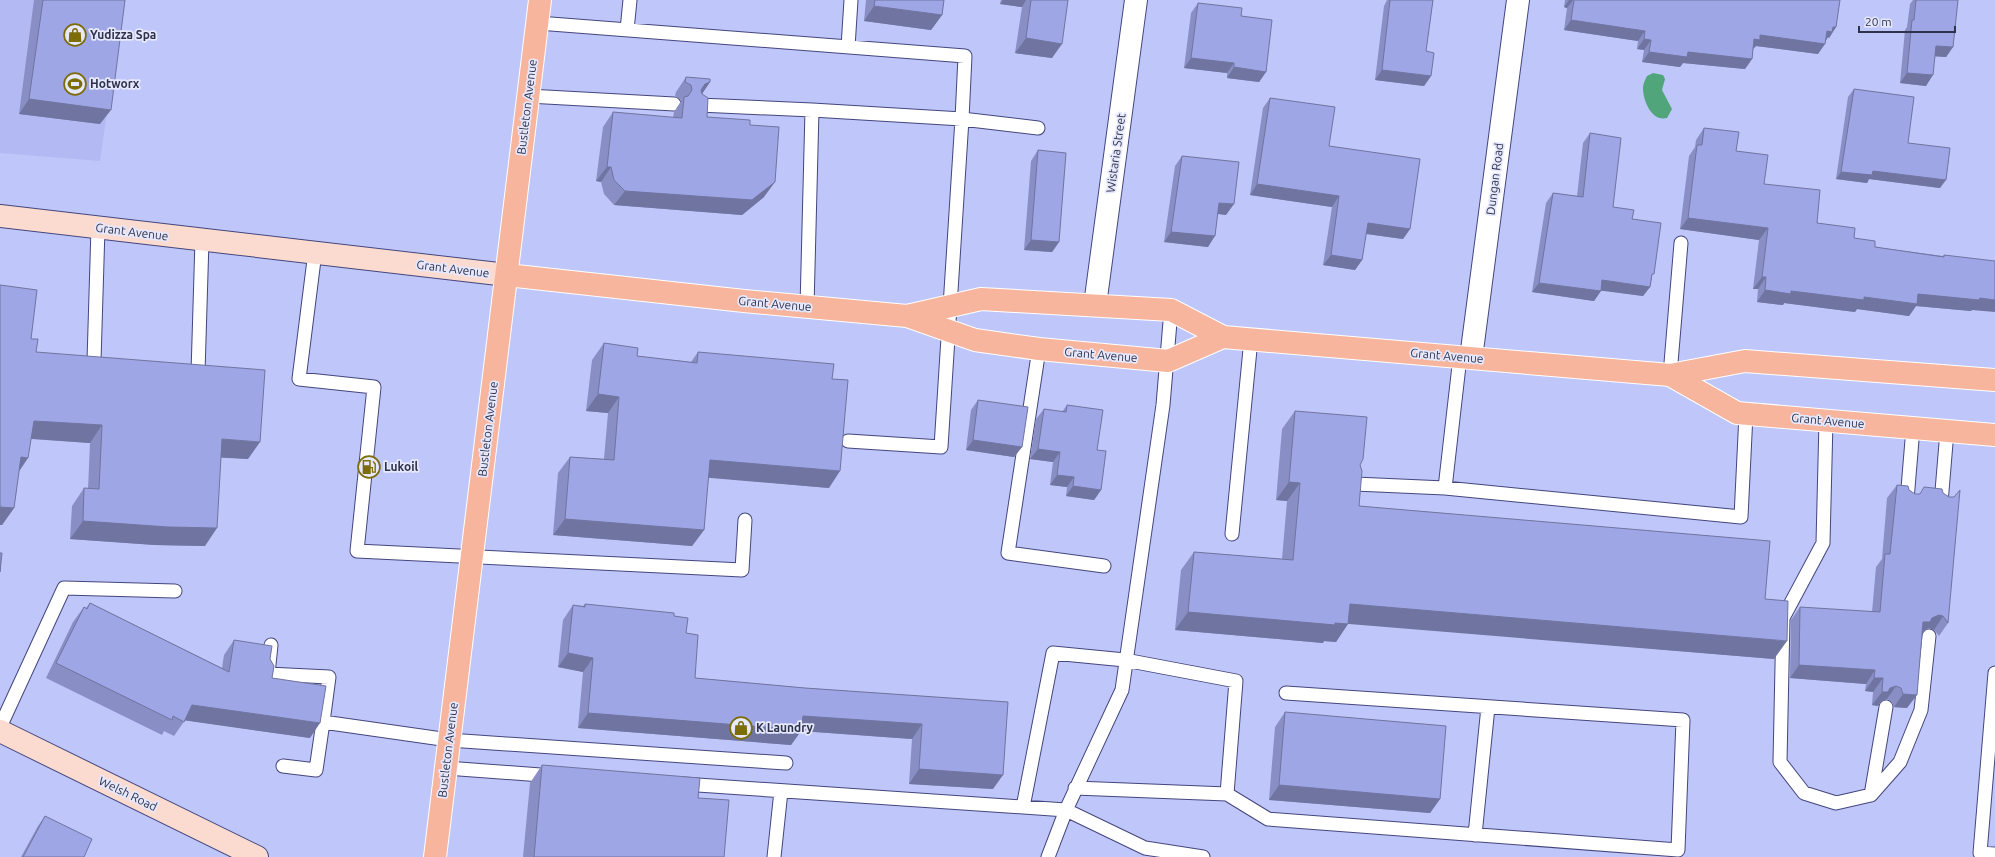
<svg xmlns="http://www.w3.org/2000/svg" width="1995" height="857" font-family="Ubuntu,sans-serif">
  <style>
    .built { fill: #b3baf3 }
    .water { fill: #50a67a }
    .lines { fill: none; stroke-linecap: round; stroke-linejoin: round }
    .lane-casing { stroke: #43467d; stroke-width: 15 }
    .street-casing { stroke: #43467d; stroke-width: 24 }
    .secondary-casing { stroke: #43467d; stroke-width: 24 }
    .primary-casing { stroke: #fff; stroke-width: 24 }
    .lane { stroke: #fff; stroke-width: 13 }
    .street { stroke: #fff; stroke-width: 22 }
    .secondary { stroke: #fbdacf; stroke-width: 22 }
    .primary { stroke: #f7b59e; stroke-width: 22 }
    .wall { fill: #898fc5 }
    .shaded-wall { fill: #6f74a0 }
    .building { fill: #9fa6e5; stroke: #6f74a0 }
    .labels { text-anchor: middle; stroke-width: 3.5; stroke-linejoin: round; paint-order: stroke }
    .poi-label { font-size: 12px; font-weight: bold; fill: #2f324b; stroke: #e6e9fd; text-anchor: start }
    .street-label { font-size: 12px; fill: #2f324b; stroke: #e6e9fd }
  </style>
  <rect width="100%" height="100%" fill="#bfc6f9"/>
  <path class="built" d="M0,0H123L100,161L0,153Z"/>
  <path class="water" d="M1653,73L1663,75L1665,79L1662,90L1672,109L1667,118C1652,122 1643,101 1643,88C1643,84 1645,80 1647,76Z"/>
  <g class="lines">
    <g class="lane-casing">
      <path id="lane" d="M538,23L965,56L962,119L1038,128
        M627,30L630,0
        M848,47L851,0
        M528,96L674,104
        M699,105L812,110
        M315,252L299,379L374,387L357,551L742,570L745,520
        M807,307L812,110L962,119L941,447L848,441
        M1171,310L1163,405L1122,690L1066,810L1145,848L1203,857
        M1039,349L1008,553L1104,566
        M1460,357L1445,488L1741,517L1746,414
        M94,361L98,228
        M198,373L202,240
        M1670,375L1681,243
        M1826,421L1823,543L1783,618L1780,762L1804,793L1836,803L1871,795L1900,762L1921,710L1929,636
        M1355,484L1445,488
        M1907,500L1913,428
        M1941,503L1947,431
        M1232,534L1251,339
        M271,645L268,674L329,677L323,722L449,740L786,763
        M1995,673L1980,853L1995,854
        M0,727L64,588L175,591
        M283,766L316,770L323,722
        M446,768L554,776
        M683,784L1066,810L1048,857
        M1227,794L1268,819L1678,850L1683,720L1286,693
        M1871,795L1886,707
        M1023,807L1053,653L1125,660L1236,681L1227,794L1075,788
        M1475,835L1488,707
        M774,857L781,791"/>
    </g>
    <g class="street-casing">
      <path id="street" d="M1095,305L1136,0
        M1471,358L1518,0"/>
    </g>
    <g class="secondary-casing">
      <path id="secondary" d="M0,216L507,275
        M0,731L257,857"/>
    </g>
    <g class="primary-casing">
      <path id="primary" d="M507,275L744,301L907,316L975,340L1039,349L1168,361L1223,337
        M907,316L981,299L1171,310L1223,337L1670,375L1745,361L1995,380
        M1670,375L1737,413L1995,435
        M435,857L540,0"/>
    </g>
    <use href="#lane" class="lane"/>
    <use href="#street" class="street"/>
    <use href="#secondary" class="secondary"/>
    <use href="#primary" class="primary"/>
  </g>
  <path class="wall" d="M34,0H125L100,124L19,114Z
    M866,0H944L942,15L931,30L864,21Z
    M1001,0H1068L1052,58L1015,53L1022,7L1000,4Z
    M1387,0H1433L1426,51L1431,76L1424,86L1375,80L1384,6Z
    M1565,0H1840L1836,27L1829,38L1828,37L1825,41L1818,54L1756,46L1753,49L1752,59L1745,69L1683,63L1680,67L1642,62L1644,50L1637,49L1638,41L1564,30L1567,8L1564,7Z
    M1913,0H1958L1953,47L1946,57L1935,56L1926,86L1900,83L1905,30L1907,27L1910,4Z
    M1198,3L1241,16L1266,72L1259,82L1227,78V73L1184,68L1191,13Z
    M686,77L710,82L702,93L707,117L750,125L764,197L742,215L614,205L604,194L601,182L596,181L603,127L613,112L673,118L674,112L681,101V100L675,96L676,92Z
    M1854,89L1908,143L1940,188L1869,179L1867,183L1836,179L1848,97Z
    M1270,98L1329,146L1410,229L1403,239L1366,234L1362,260L1355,270L1323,265L1332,207L1250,195L1263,108Z
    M1704,128L1736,151L1764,184L1817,223L1875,247L1943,256L1944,255L1972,310L1971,311L1916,306L1909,316L1857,309L1855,312L1784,303L1783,305L1757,302L1758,289H1753L1759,240L1680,229L1689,156L1695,147L1696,140Z
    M1590,133L1613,207L1632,219L1652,278L1650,287L1643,296L1601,290L1594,301L1532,292L1546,203L1553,193L1577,196L1583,143Z
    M1038,150L1059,242L1052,252L1024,250L1031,161Z
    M1182,156L1226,215L1218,214L1208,247L1164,242L1175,166Z
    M0,285L31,339L36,352L248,459L221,457L205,546L155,545L70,539L72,506L84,488L88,489L90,443L31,439L19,471L14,508L2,525H0Z
    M604,343L637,356L691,362L698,352L832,379L829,488L708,477L704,530L692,546L553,535L558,473L570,457L604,459L608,413L586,411L592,360Z
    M978,400L1022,447L1014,457L966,450L971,410Z
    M1067,405L1097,450L1101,490L1094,500L1066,496L1067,487L1050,485L1053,462L1030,459L1036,419L1044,409L1062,412Z
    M1295,411L1360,465L1359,506L1765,599L1774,659L1348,623L1336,642L1324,641L1323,643L1175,630L1181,570L1194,552L1282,559L1287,501L1276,500L1282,429Z
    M1897,485L1909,490L1948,623L1939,636L1934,630L1929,628L1925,630L1922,633L1907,708L1894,707L1891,701L1887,699L1881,701L1878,706L1872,705L1873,692L1865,691L1866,684L1790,678L1791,620L1800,607L1872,612L1876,567L1882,559L1887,498Z
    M90,603L222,668L224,655L234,640L270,659L272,678L310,738L185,720L174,736L164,731L162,735L46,678L73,622L84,607L86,608Z
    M585,604L674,616L686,633L695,678L805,688L1008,702L993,789L909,784L912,739L801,731L791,745L578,728L583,672L558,667L563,620L573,605L583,606Z
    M1285,712L1440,799L1430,813L1269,800L1275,727Z
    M542,765L698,798L724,857H523L530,783Z
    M45,816L84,857H21L38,826Z"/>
  <path class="shaded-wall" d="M1003,0H1026L1022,7L1000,4Z
    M1569,0H1573L1567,8L1564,7Z
    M874,6L942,15L931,30L864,21Z
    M1571,20L1645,31L1638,41L1564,30Z
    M1833,27H1836L1829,38L1828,37L1825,42L1827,31Z
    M1760,35L1825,44L1818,54L1756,46L1752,50L1754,39Z
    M1026,38L1062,44L1052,58L1015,53Z
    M1644,39L1651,40L1644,50L1637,49Z
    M1936,46L1953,47L1946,57L1929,56Z
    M1649,52H1688L1752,59L1745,69L1683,63L1680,67L1642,62Z
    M1191,58L1234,63L1227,73L1184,68Z
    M1234,67L1266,72L1259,82L1227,78Z
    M1382,70L1431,76L1424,86L1375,80Z
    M1907,73L1933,75L1926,86L1900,83Z
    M710,82L700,97L695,98L705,84Z
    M29,99L111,110L100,124L19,114Z
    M607,167H611L601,182L596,181Z
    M1873,171L1946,180L1940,188L1869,179L1867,183L1836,179L1841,172Z
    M775,182L764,197L742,215L614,205L625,191Z
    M1257,184L1339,196L1332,207L1250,195Z
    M1219,203L1234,204L1226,215L1212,213Z
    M1688,218L1768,228L1759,240L1680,229Z
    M1368,223L1410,229L1403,239L1360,233Z
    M1171,232L1215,236L1208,247L1164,242Z
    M1031,240L1059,242L1052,252L1024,250Z
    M1331,255L1362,260L1355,270L1323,265Z
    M1762,277H1766L1758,289H1753Z
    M1602,280L1650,287L1643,296L1596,290Z
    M1539,283L1601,291L1594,301L1532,292Z
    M1765,290L1791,291L1864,297L1918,294L1980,298L1995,300V312L1972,310L1971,311L1916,306L1909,316L1857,309L1855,312L1784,303L1783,305L1757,302Z
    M598,394L619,397L608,413L586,411Z
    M34,421L102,425L90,443L21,438Z
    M222,439L260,442L248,459L210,457Z
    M973,440L1022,447L1014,457L966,450Z
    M1038,449L1060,452L1053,462L1030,459Z
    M21,457L28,458L16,476Z
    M710,460L840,471L829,488L699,477Z
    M1057,475L1074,477L1067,487L1050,485Z
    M1289,482L1300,483L1287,501L1276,500Z
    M1073,486L1101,490L1094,500L1066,496Z
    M0,507L14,508L2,525H0Z
    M565,519L704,530L692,546L553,535Z
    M83,521L217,528L205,546L155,545L70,539Z
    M1350,604L1787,641L1774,659L1337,623Z
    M1188,612L1335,623L1348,624L1336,642L1324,641L1323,643L1175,630Z
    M1939,615L1943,616L1934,630L1929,628L1925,630L1921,635L1923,622Z
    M568,653L593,658L583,672L558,667Z
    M1799,665L1875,670L1866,684L1790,678Z
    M1874,678H1883L1873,692L1865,691Z
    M1896,686L1887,699L1881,701L1878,706L1872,705L1882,692Z
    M1903,694L1917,695L1907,708L1894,707Z
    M192,705L320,723L310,738L182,720Z
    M588,713L803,716L922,724L912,739L801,731L791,745L578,728Z
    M919,769L1003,775L993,789L909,784Z
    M1279,785L1440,799L1430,813L1269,800Z"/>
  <path class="building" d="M43,0H125L111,110L29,99Z
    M875,0H944L942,15L874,6Z
    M1031,0H1068L1062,44L1026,38Z
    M1390,0H1433L1426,51L1434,53L1431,76L1382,70Z
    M1574,0H1840L1836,27H1833L1832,32L1827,31L1825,44L1760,35V40L1754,39L1752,59L1688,52L1687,57L1649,52L1651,40L1644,39L1645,31L1571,20Z
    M1916,0H1958L1953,47L1936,46L1933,75L1907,73L1912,20H1914Z
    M1198,3L1242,8L1241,16L1272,20L1266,72L1234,67V63L1191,58Z
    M686,77L710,79V82L705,84L701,90L702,94L708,98L707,117L750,120V125L779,127L775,182L752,200L625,191L614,180L611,167H607L613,112L682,118L684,97L688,96L692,90L691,85L685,82Z
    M1854,89L1914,97L1908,143L1950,148L1946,180L1873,171L1872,175L1841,172Z
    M1270,98L1335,107L1329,146L1420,159L1410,229L1368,223L1362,260L1331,255L1339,196L1257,184Z
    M1704,128L1739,132L1736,151L1768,155L1764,184L1820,190L1817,223L1855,228L1854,238L1875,241V247L1944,257V255L1995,261V300L1980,298L1979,300L1918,294L1917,304L1864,297V300L1791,291V294L1765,290L1766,277H1762L1768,228L1688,218L1697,145H1702Z
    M1590,133L1621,138L1613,207L1634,210L1632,219L1661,223L1654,274H1652L1650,287L1602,280L1601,291L1539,283L1553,193L1583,197Z
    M1038,150L1066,153L1059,242L1031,240Z
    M1182,156L1239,162L1234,204L1219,203L1215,236L1171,232Z
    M0,285L37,290L31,339H38L36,352L265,370L260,442L222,439L217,528L168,527L83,521L84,488L99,489L102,425L34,421L28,458L21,457L14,508L0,507Z
    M604,343L638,348L637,356L697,363L698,352L834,364L832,379L848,380L840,471L710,460L704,530L565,519L570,457L614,460L619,397L598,394Z
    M978,400L1028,407L1022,447L973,440Z
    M1067,405L1103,410L1097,450L1106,451L1101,490L1073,486L1074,477L1057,475L1060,452L1038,449L1044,409L1066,412Z
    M1295,411L1367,417L1363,459L1360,465L1362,471L1359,506L1770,541L1765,599L1788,601L1787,641L1350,604L1348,624L1335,623V625L1188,612L1194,552L1293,560L1300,483L1289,482Z
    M1897,485L1908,486L1909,490L1915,494H1920L1924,487L1942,489L1943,493L1949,497H1954L1960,490L1948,623L1943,616L1939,615L1932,618L1930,622H1923L1917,695L1903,694L1901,688L1896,686L1890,688L1888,692H1882L1883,678H1874L1875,670L1799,665L1800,607L1880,612L1885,554H1890Z
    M0,553H2L0,572Z
    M90,603L229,672L234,640L272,646L270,659L274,666L272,678L326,686L320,723L192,705L184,722L173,716L172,720L56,663L84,607L87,609Z
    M585,604L674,613V616L688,618L686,633L698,635L695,678L805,688L1008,702L1003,775L919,769L922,724L803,716L801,730L588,713L593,658L568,653L573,605L585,607Z
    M1285,712L1446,726L1440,799L1279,785Z
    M542,765L700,778L698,798L729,800L724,857H534Z
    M45,816L92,839L84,857H23Z"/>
  <defs>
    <g id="shop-ring" transform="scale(1.15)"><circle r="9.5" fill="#e6e9fd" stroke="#7c6d09" stroke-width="1.5"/><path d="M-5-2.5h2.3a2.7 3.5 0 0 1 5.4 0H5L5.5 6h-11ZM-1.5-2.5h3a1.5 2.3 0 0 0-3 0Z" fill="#7c6d09"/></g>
    <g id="stadium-ring" transform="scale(1.15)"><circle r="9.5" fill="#e6e9fd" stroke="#7c6d09" stroke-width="1.5"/><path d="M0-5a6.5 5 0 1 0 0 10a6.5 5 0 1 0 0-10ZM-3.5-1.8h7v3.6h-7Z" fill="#7c6d09"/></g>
    <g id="fuel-ring" transform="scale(1.15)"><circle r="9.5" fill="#e6e9fd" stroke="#7c6d09" stroke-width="1.5"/><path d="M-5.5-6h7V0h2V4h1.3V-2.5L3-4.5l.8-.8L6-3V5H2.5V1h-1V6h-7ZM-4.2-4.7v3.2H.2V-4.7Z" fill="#7c6d09"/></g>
  </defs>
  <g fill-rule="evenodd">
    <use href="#shop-ring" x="75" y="35"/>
    <use href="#stadium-ring" x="75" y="84"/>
    <use href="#fuel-ring" x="369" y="467"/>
    <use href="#shop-ring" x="741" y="728"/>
  </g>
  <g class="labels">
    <g class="poi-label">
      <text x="90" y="39">Yudizza Spa</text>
      <text x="90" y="88">Hotworx</text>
      <text x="384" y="471">Lukoil</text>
      <text x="756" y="732">K Laundry</text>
    </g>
    <g class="street-label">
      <text transform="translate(527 107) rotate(-83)" y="4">Bustleton Avenue</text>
      <text transform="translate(1116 153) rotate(-82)" y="4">Wistaria Street</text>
      <text transform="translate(1495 179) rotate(-83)" y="4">Dungan Road</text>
      <text transform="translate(132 232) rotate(7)" y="4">Grant Avenue</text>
      <text transform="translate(453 269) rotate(7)" y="4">Grant Avenue</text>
      <text transform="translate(775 304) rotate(5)" y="4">Grant Avenue</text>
      <text transform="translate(1101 355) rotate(5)" y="4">Grant Avenue</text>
      <text transform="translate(1447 356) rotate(5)" y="4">Grant Avenue</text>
      <text transform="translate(1828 421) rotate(5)" y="4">Grant Avenue</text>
      <text transform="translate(488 429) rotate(-83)" y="4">Bustleton Avenue</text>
      <text transform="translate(448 750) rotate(-83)" y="4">Bustleton Avenue</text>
      <text transform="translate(128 794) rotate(26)" y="4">Welsh Road</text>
    </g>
  </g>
  <path d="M1859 26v6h96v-6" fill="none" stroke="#2f324b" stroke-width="2"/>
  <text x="1865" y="26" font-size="12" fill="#2f324b" stroke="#e6e9fd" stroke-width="3" paint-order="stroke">20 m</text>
</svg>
